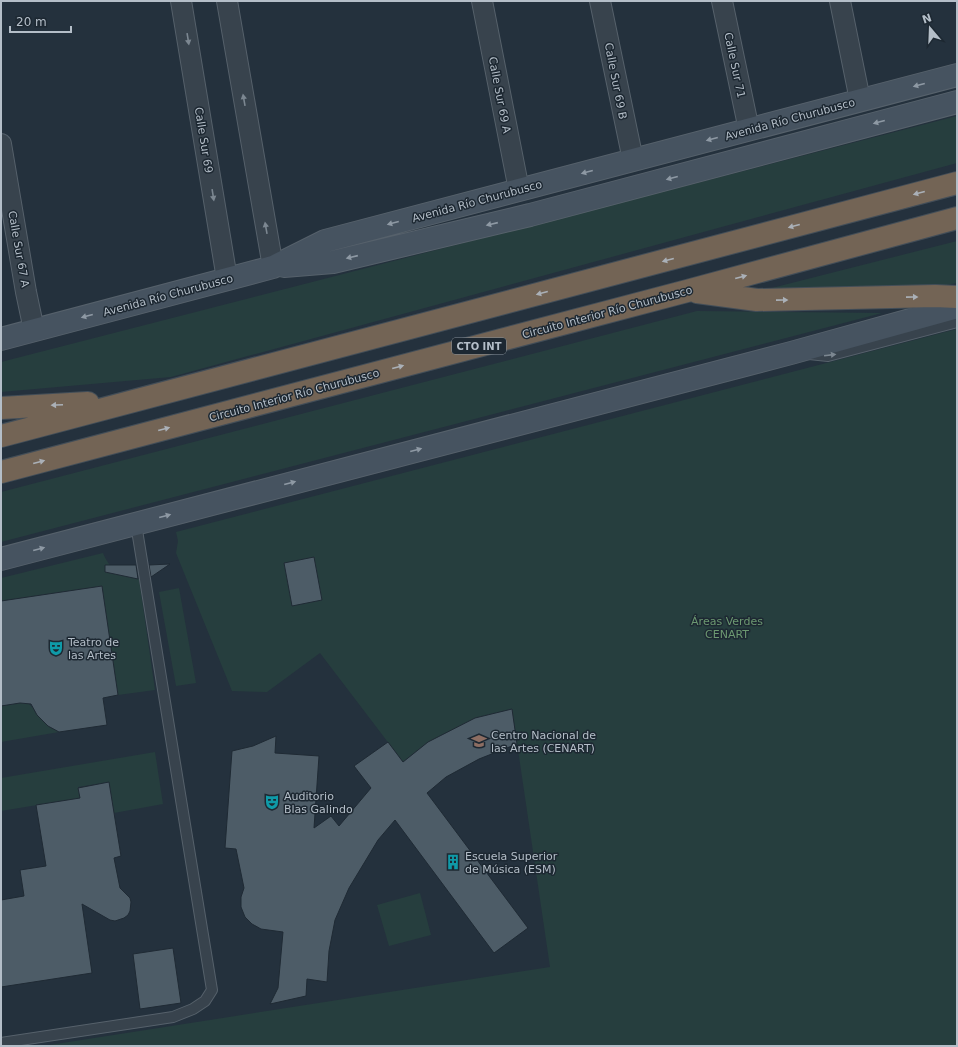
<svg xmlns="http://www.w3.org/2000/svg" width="958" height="1047" font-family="'DejaVu Sans',sans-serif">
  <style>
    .green { fill: #263e3e }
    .building { fill: #4d5c67; stroke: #1f2a34 }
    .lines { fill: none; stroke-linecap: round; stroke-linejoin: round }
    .service-casing { stroke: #56616b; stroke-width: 12 }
    .minor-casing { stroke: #56616b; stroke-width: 22 }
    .secondary-casing { stroke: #56616b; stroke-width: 24 }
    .motorway-casing { stroke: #434e58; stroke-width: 24 }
    .service { stroke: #38434d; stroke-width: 10 }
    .minor { stroke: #38434d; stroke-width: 20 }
    .secondary { stroke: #465360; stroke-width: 22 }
    .motorway { stroke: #736455; stroke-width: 22 }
    .oneway { fill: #7c8791 }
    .oneway2 { fill: #8e99a4 }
    .oneway3 { fill: #aab0b7 }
    .labels { text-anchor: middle; stroke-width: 3; stroke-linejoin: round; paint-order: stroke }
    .shield { fill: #1d2832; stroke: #87919b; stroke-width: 1 }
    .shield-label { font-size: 10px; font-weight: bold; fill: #b4bec8 }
    .street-label { font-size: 11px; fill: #b4bec8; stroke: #1d2832 }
    .park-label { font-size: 11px; fill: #6c9871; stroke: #1d2832 }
    .poi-label { font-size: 11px; fill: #b4bec8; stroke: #1d2832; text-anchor: start }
  </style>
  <rect width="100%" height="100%" fill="#24313d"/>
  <path class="green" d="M957,116V163L171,377L1,392V362Z
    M957,241V283L940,286L764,290Z
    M697,311L882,313L1,542V492Z
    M957,329V1046H43L550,967L512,709L475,718L428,742L403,762L320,653L267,692L232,691L176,553L178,541L176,532Z
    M103,553C111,572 120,575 139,579L155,690L118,695L102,586L1,601V578Z
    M179,588L196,683L176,686L159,592Z
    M20,703H28L33,708L37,715L48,726L59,732L1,742V706Z
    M155,752L163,804L114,813L109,782L78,787L80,798L1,811V778Z
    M420,893L431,935L389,946L377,905Z"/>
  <path class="building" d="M314,557L322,600L292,606L284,563Z
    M170,564L151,577L149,565Z
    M105,565H136L138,579L105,572Z
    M102,586L118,695L103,698L107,725L59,732L48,726L37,715L31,704L20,703L1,706V601Z
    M512,709L517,744L479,759L446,777L427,793L528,928L494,953L395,820L378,840L349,888L335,920L329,951L327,982L307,979L306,996L270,1004L278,988L283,932L261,929L252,924L245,917L241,907V897L244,888L236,849L225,848L232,751L253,746L276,736L275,753L319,756L314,828L331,816L339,826L371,788L354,766L388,742L403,762L428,742L475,718Z
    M109,782L121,856L114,858L120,888L130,898L131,902L130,911L128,915L124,918L115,921L110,920L82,904L92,973L1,987V900L24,896L20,870L46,866L36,805L80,798L78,788Z
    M173,948L181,1003L140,1009L133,954Z"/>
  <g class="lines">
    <g class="service-casing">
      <path id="service" d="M809,354L828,356L957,322
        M1,1043L173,1017L193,1009L205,1001L212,990L136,524"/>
    </g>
    <g class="minor-casing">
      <path id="minor" d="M181,1L227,279
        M227,1L273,267
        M482,1L519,190
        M600,1L633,160
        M722,1L749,130
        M840,1L860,100
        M1,144L26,292L34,330"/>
    </g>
    <g class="secondary-casing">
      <path id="secondary" d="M284,266L333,262L530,215L957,102
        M1,339L273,267L325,241L957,75
        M1,559L791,353L957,307"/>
    </g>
    <g class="motorway-casing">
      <path id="motorway" d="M697,292L757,300L935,296L957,297
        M1,408L88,403
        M1,436L957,183
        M1,472L687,291L957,218"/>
    </g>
    <use href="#service" class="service"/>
    <use href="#minor" class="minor"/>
    <use href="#secondary" class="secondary"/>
    <use href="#motorway" class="motorway"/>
  </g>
  <defs><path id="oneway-solid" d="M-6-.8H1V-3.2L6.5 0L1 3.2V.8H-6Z"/></defs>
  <g class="oneway">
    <use href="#oneway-solid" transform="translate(188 39) rotate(81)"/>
    <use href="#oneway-solid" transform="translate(244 100) rotate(-100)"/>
    <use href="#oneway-solid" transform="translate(213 195) rotate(81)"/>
    <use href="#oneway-solid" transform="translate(266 228) rotate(-100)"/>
    <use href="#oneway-solid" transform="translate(830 355) rotate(-7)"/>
  </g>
  <g class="oneway2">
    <use href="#oneway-solid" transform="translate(919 85) rotate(165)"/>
    <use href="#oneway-solid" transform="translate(879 122) rotate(165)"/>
    <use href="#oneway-solid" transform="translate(712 139) rotate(165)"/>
    <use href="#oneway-solid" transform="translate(587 172) rotate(165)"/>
    <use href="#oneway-solid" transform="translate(672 178) rotate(165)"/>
    <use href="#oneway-solid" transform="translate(393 223) rotate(165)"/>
    <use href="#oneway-solid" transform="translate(492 224) rotate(167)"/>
    <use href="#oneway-solid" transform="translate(352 257) rotate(167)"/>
    <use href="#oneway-solid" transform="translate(87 316) rotate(165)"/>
    <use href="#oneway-solid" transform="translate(416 450) rotate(-15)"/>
    <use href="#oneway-solid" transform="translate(290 483) rotate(-15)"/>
    <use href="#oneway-solid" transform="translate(165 516) rotate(-15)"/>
    <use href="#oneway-solid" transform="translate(39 549) rotate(-15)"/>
  </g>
  <g class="oneway3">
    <use href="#oneway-solid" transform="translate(919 193) rotate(165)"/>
    <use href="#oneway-solid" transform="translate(794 226) rotate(165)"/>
    <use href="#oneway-solid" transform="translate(668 260) rotate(165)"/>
    <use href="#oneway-solid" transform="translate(741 277) rotate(-15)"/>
    <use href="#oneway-solid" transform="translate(542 293) rotate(165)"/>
    <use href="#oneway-solid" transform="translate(912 297) rotate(-1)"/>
    <use href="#oneway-solid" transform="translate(782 300) rotate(-1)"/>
    <use href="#oneway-solid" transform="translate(398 367) rotate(-15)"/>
    <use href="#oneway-solid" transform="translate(57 405) rotate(177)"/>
    <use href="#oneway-solid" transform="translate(164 429) rotate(-15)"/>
    <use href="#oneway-solid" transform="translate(39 462) rotate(-15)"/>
  </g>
  <defs>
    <g id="theatre-bare" transform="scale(1.2)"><path d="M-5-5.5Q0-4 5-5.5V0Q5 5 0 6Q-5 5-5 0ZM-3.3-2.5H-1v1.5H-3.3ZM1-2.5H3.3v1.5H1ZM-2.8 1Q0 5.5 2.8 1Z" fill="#0f9aa8" stroke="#1d2832" stroke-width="2.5" paint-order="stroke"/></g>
    <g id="university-bare" transform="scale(1.2)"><path d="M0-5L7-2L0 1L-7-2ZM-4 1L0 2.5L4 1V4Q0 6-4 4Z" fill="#8d6e63" stroke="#1d2832" stroke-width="2.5" paint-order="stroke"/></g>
    <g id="building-bare" transform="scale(1.2)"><path d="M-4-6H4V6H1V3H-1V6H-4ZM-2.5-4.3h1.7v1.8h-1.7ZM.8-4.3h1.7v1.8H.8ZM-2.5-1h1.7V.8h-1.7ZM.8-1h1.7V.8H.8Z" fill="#0f9aa8" stroke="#1d2832" stroke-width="2.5" paint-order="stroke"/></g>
  </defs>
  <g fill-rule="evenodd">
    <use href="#theatre-bare" x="56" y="648"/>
    <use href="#university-bare" x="479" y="741"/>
    <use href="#theatre-bare" x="272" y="802"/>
    <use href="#building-bare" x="453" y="862"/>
  </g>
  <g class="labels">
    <rect class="shield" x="452" y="338" width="54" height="16" rx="3"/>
    <g class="shield-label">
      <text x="479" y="350">CTO INT</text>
    </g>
    <g class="street-label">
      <text transform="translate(735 65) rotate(78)" y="4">Calle Sur 71</text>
      <text transform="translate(616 81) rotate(79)" y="4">Calle Sur 69 B</text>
      <text transform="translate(500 95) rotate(79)" y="4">Calle Sur 69 A</text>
      <text transform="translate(790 119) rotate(-15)" y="4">Avenida Río Churubusco</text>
      <text transform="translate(204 140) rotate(81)" y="4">Calle Sur 69</text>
      <text transform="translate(477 201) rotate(-15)" y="4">Avenida Río Churubusco</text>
      <text transform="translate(19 249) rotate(80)" y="4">Calle Sur 67 A</text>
      <text transform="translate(168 295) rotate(-15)" y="4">Avenida Río Churubusco</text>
      <text transform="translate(607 312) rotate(-15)" y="4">Circuito Interior Río Churubusco</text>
      <text transform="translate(294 395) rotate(-15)" y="4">Circuito Interior Río Churubusco</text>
    </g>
    <g class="park-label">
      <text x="727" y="625">Áreas Verdes<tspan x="727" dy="13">CENART</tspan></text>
    </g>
    <g class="poi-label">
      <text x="68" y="646">Teatro de<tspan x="68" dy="13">las Artes</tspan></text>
      <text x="491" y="739">Centro Nacional de<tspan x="491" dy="13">las Artes (CENART)</tspan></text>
      <text x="284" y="800">Auditorio<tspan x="284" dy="13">Blas Galindo</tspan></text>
      <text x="465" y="860">Escuela Superior<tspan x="465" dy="13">de Música (ESM)</tspan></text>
    </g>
  </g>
  <rect width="958" height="1047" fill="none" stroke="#b4bec8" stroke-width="4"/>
  <g transform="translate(930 28) rotate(341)" stroke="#1d2832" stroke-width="3" paint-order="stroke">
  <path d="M0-3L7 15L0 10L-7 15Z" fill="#b4bec8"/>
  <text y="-6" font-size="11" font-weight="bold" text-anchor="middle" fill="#b4bec8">N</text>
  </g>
  <path d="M10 26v6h61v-6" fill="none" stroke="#b4bec8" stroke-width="2"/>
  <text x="16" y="26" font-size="12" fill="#b4bec8" stroke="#1d2832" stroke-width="3" paint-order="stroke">20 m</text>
</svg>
